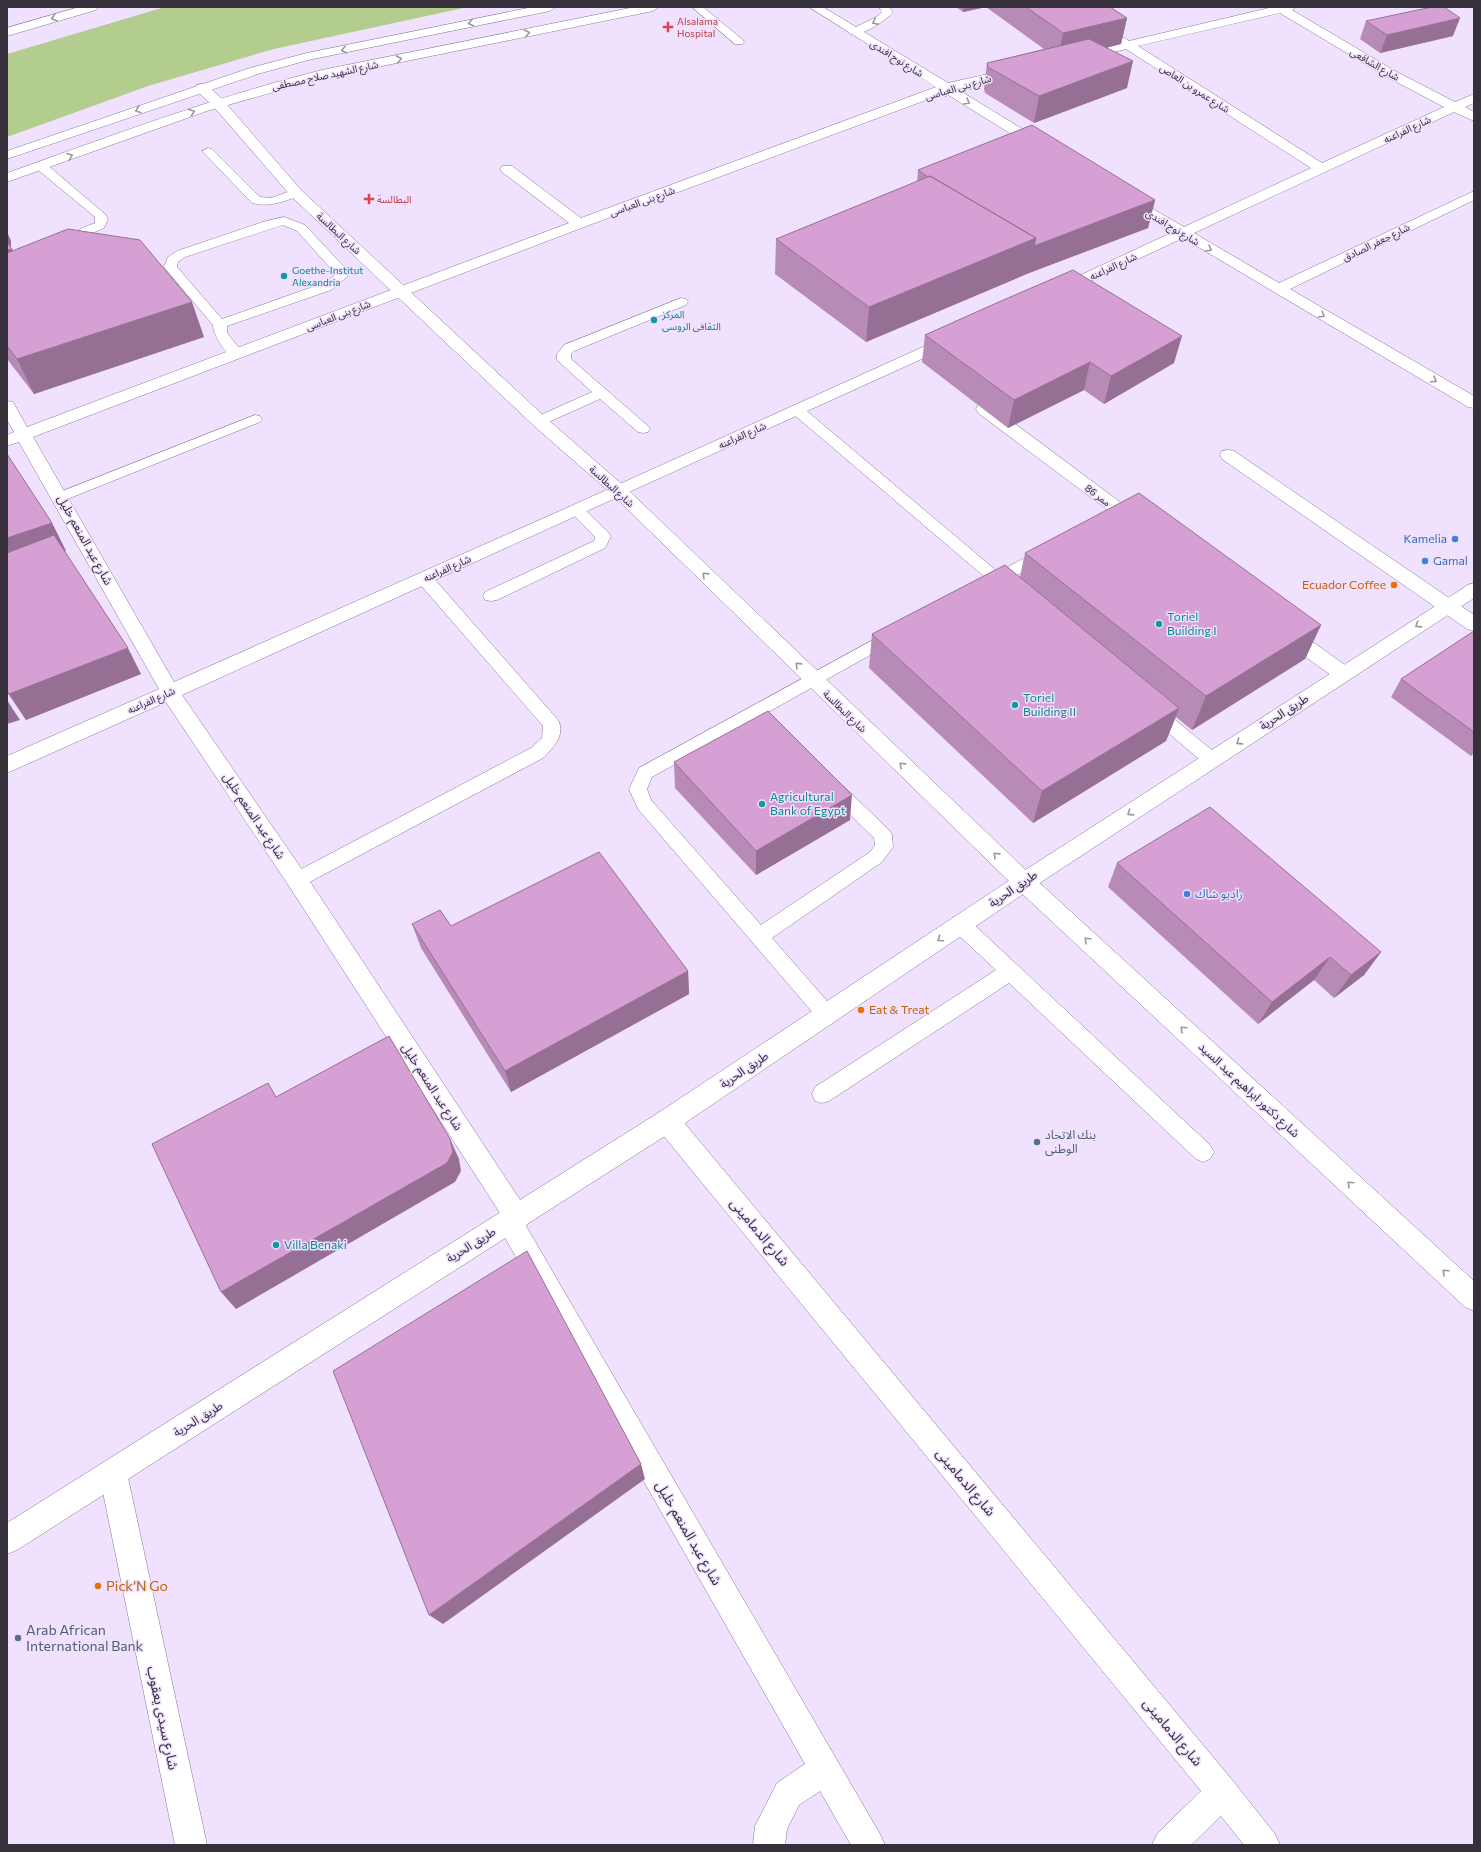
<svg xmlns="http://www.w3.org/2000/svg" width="1481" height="1852" font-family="Commissioner,'Noto Sans Arabic',sans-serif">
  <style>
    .green { fill: #b2cd8d }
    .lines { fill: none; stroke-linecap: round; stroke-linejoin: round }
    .service-casing { stroke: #877994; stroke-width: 1 }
    .minor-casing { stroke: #877994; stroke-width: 1 }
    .tertiary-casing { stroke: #877994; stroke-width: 1 }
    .secondary-casing { stroke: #877994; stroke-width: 1 }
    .primary-casing { stroke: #877994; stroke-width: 1 }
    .service { fill: #fff; fill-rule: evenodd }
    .minor { fill: #fff; fill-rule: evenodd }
    .tertiary { fill: #fff; fill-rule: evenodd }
    .secondary { fill: #fff; fill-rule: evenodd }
    .primary { fill: #fff; fill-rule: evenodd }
    .wall { fill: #b88ab6 }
    .shaded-wall { fill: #967094 }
    .building { fill: #d6a0d4; stroke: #967094 }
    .oneway { stroke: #9a989d }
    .health-dot { fill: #e0444e; stroke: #f0e1fe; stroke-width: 1.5 }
    .culture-dot { fill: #0f9aa8; stroke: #f0e1fe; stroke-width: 1.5 }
    .shop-dot { fill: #3f7fe0; stroke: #f0e1fe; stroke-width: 1.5 }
    .food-dot { fill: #e8710a; stroke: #f0e1fe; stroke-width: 1.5 }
    .service-dot { fill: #5c6f8a; stroke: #f0e1fe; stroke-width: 1.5 }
    .labels { text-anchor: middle; stroke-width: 3; stroke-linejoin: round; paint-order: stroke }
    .far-health-label { font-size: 10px; fill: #be3a42; stroke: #f0e1fe; text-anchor: start }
    .far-street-label { font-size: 10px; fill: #36303b; stroke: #f0e1fe }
    .far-culture-label { font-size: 10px; fill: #0d838f; stroke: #f0e1fe; text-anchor: start }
    .shop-label { font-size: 12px; fill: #366cbe; stroke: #f0e1fe; text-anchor: start }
    .street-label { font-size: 12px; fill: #36303b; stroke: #f0e1fe }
    .food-label { font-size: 12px; fill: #c56008; stroke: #f0e1fe; text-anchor: end }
    .culture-label { font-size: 12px; fill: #0d838f; stroke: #f0e1fe; text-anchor: start }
    .service-label { font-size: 12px; fill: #4e5e75; stroke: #f0e1fe; text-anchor: start }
    .near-street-label { font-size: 14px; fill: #36303b; stroke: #f0e1fe }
    .near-food-label { font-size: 14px; fill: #c56008; stroke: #f0e1fe; text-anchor: start }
    .near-service-label { font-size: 14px; fill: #4e5e75; stroke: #f0e1fe; text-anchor: start }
  </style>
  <rect width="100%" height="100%" fill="#f0e1fe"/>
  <path class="green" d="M165,7H468L274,49L148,86L7,137V54Z"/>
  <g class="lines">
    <g class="service-casing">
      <path id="service" d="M692,7H703L743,40L744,42L743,44H735Z
        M879,7H889L893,12C887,20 861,37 850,34L849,32L850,30L878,16L882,12Z
        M208,148L212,149L260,197L271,198L296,189L302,193L300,196C283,201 270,208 252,203L204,153L202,151Z
        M41,162L45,163L106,215L108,219L104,228L90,234L89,236L99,249L97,255H89L87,249L77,236L80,229L95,223V217L37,169L35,166L37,163Z
        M284,217L305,225L345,268L347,277L331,290L227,326V333L243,353L241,356C238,357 234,358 231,356C223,350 213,334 213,325L164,267L168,257L177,251L266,221ZM283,225L297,231L334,272V276L321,284L222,319L177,267L178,262L185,257Z
        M681,298L686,299L688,302L686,305L574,351L571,354V359L648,426L650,429L648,432L643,433L638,432L600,399L544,424H534L532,421L534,418L592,392L557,360V354L564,345Z
        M797,406L802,407L998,572L1040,550L1045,549L1050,550L1053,554L1050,558L1008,580L1013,586L1011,590L1005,591L995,586L989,588L983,587L981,583L986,578L792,413L790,410L792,407Z
        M255,415L260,416L262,419L260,422L60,502L55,500L53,497L55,494Z
        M577,505L582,507L608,532L611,536L605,548L497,600L491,601L485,600L483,596L485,592L594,541L595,537L569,510L572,507Z
        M424,573L430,574L558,720C566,735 553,748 543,758L304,885L297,888L290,885L288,880L290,875L531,748L542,738L543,726L418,582L416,578L418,574Z
        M893,629L899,631L901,635L899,639L652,777L647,789L651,800L761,925L870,852L875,845L874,838L826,791L823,786L826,781L832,779L838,781L889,830L892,835L893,847L882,862L772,938L834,1009L837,1015L834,1021L827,1024L820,1021L638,809L629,789L639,768Z
        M1152,704L1158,706L1218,755L1221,760L1218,765L1212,767L1206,765L1146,714L1144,710L1146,706Z
        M961,917L968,919L1210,1145L1214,1152L1210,1159L1203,1162L1196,1159L1009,983L829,1101L822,1103L815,1101L812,1094L815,1087L996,970L954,931L952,925L954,919Z"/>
    </g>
    <g class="minor-casing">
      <path id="minor" d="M809,7H823L948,83L1015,68L1019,69L1021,72L1019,75L957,89L1047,144L1049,147L1047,150H1037L945,93L584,227L33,437L174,682L571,506L945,337L951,335L957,337L959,340L957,343L182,695L305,874L526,1209L530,1217L526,1226L880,1834L885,1845H851L820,1791L799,1805L787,1829L785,1845H753L755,1826L777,1783L805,1764L500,1229L496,1221L500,1213L289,886L166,702L7,773V756L159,689L19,442L7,446V435L14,432L7,420V401L13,402L27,427L569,223L502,172L500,169L502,166H512L581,218L936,87Z
        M1062,7H1076L1129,41L1273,7H1296L1292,10L1395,71L1455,102L1474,94V103L1465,107L1474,112V121L1454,112L1194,233L1279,283L1474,191V200L1290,289L1474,396V408L1468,407L1183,238L1065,293L1060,295L1055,293L1052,290L1055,287L1173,232L1121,202L1119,199L1121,196H1131L1184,227L1311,168L1126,49L1081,60L1077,59L1075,56L1077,53L1117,44ZM1280,13L1387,77L1444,107L1322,163L1138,46Z
        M984,404L990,405L1144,520L1147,524L1144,528L1138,530L1132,528L978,413L976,409L978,405Z
        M1228,450L1234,451L1474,615V631L1467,629L1222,459L1220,455L1222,451Z
        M1285,625L1292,627L1349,668L1352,673L1349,678L1342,680L1335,678L1278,637L1276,632L1278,627Z
        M667,1110L676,1113L1233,1781L1275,1834L1280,1845H1244L1221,1816L1191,1845H1152L1157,1834L1201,1791L658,1129L655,1121L658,1113Z
        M113,1459L123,1463L127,1473L207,1845H175L99,1473L103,1463Z"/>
    </g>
    <g class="tertiary-casing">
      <path id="tertiary" d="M202,84L207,85L223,100L301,190L545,417L625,487L1032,876L1474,1281V1311L1465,1307L1016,888L613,495L533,425L291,196L213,106L197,91L196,88L197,85Z"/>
    </g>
    <g class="secondary-casing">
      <path id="secondary" d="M79,7H98L96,10L7,36V28Z
        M533,7H556L550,11L308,60L258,74L7,159V151L250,68L307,53Z
        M635,7H659L653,11L323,78L207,111L7,182V173C111,136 214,97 322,70Z"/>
    </g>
    <g class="primary-casing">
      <path id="primary" d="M1474,583V598L1032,888L676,1129L17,1550L7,1554V1523L658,1113L1016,876L1468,585Z"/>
    </g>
    <use href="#service" class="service"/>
    <use href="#minor" class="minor"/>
    <use href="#tertiary" class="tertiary"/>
    <use href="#secondary" class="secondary"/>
    <use href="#primary" class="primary"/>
  </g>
  <path class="wall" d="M956,7H1110L1127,18L1121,44L1106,48L1127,88L1034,123L985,93L984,89L987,63L1044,49L986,7L963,12Z
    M1366,21L1453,36L1380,53L1360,39Z
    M918,170L1155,200L1148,228L1029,273L866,342L775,274L776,239L917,182Z
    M7,232L11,241V247H10L13,251L204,337L34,394L7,359Z
    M925,335L1174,363L1104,404L1084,390L1008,428L922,362Z
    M7,454L52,523L66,551H64L141,674L26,720L7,692Z
    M1025,553L1321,625L1305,659L1192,730L1176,717L1166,741L1033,823L869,668L872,634L1020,577Z
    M1474,631V753L1471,756L1391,697L1401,679Z
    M674,762L850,820L756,875L675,788Z
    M1117,863L1381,952L1364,975L1334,998L1314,980L1258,1024L1108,887Z
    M412,924L451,926L688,971L689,994L511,1092L421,948Z"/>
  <path class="shaded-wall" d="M964,7H986L963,12Z
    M1127,18L1121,44L1058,60L1063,33Z
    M1460,18L1453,36L1380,53L1387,35Z
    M1133,61L1127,88L1034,123L1039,96Z
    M1155,200L1148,228L1029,273L866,342L869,307L1036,238Z
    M7,232L11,241V247L7,248Z
    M12,249L16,259L7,261V250Z
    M192,302L204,337L34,394L17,359Z
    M1182,336L1174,363L1104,404L1111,376Z
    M1090,362L1084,390L1008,428L1014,400Z
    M52,523L66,551L7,571V538Z
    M1321,625L1305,659L1192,730L1206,696Z
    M128,648L141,674L26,720L9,694Z
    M7,700L20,720L7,724Z
    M1179,708L1166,741L1033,823L1042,791Z
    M852,795L850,820L756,875V851Z
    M1381,952L1364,975L1334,998L1351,975Z
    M1330,957L1314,980L1258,1024L1272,1002Z
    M688,971L689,994L511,1092L505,1071Z
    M450,1139L459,1159L461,1171L455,1182L236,1309L221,1292Z
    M641,1464L645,1479L443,1624L429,1615Z"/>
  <path class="building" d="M1026,7H1110L1127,18L1063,33Z
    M1432,7H1444L1460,18L1387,35L1366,21Z
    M1089,39L1133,61L1039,96L988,67L987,63Z
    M1032,125L1155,200L1034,246L1036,238L930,176L928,177L918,170Z
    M930,176L1036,238L869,307L776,239Z
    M68,229L140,240L192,302L17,359L7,346V253Z
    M7,242L12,249L7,250Z
    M1073,270L1182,336L1111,376L1090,362L1014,400L925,335L1001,301Z
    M7,454L52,523L7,538Z
    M1139,493L1321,625L1206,696L1025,553Z
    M54,535L128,648L9,694L7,691V553Z
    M1005,565L1179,708L1042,791L872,634Z
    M1474,631V732L1401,679Z
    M768,711L852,795L756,851L674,762Z
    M1210,807L1381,952L1351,975L1330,957L1272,1002L1117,863Z
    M599,852L688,971L505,1071L412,924L440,910L451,926Z
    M389,1036L450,1139L453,1152L447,1163L221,1292L152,1144L268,1083L276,1097Z
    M527,1251L641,1464L429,1615L333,1371Z"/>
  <defs><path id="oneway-chevron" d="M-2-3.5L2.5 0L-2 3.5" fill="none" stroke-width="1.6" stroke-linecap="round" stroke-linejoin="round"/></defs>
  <g class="oneway">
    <use href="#oneway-chevron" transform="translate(54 18) rotate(164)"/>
    <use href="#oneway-chevron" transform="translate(875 22) rotate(153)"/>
    <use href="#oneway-chevron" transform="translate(471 23) rotate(168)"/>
    <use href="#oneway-chevron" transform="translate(527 33) rotate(-11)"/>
    <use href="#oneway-chevron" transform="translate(344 50) rotate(168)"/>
    <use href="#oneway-chevron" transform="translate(399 59) rotate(-11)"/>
    <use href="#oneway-chevron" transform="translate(967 102) rotate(31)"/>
    <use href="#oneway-chevron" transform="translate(138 110) rotate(161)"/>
    <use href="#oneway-chevron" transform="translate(192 112) rotate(-20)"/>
    <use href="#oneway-chevron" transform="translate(70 156) rotate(-20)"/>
    <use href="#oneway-chevron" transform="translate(1209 249) rotate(30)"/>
    <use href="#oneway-chevron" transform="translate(1322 315) rotate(30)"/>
    <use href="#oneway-chevron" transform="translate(1434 380) rotate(30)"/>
    <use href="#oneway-chevron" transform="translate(705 575) rotate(-136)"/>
    <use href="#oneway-chevron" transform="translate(1418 625) rotate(147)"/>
    <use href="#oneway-chevron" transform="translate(798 665) rotate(-136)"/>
    <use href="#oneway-chevron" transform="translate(1239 742) rotate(147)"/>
    <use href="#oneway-chevron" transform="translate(902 765) rotate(-136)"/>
    <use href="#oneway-chevron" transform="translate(1130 813) rotate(147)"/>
    <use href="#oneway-chevron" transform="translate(996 855) rotate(-136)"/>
    <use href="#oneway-chevron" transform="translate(940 939) rotate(146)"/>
    <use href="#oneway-chevron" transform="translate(1087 940) rotate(-137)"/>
    <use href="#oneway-chevron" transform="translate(1183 1029) rotate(-137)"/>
    <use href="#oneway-chevron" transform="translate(1350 1184) rotate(-137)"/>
    <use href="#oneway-chevron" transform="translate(1445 1272) rotate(-137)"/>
  </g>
  <g class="health-dot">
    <path d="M666 21h4v4h4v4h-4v4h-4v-4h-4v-4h4z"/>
    <path d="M367 193h4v4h4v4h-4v4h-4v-4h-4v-4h4z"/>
  </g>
  <g class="culture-dot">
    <circle cx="284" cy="276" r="4"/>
    <circle cx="654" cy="320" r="4"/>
    <circle cx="1159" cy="624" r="4"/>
    <circle cx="1015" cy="705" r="4"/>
    <circle cx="762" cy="804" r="4"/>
    <circle cx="276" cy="1245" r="4"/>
  </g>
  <g class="shop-dot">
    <circle cx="1455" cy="539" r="4"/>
    <circle cx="1425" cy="561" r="4"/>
    <circle cx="1187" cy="894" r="4"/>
  </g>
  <g class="food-dot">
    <circle cx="1394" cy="585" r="4"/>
    <circle cx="861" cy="1010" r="4"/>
    <circle cx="98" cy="1586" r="4"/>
  </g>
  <g class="service-dot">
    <circle cx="1037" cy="1142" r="4"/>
    <circle cx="18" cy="1638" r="4"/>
  </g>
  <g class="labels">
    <g class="far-health-label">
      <text x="677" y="25">Alsalama<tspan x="677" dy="12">Hospital</tspan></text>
      <text x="377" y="203">البطالسة</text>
    </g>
    <g class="far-street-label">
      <text transform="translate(897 58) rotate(32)" y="4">شارع نوح افندى</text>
      <text transform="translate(1375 64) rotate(30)" y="4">شارع الشافعى</text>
      <text transform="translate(325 75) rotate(-12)" y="4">شارع الشهيد صلاح مصطفى</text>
      <text transform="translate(958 87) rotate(-16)" y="4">شارع بنى العباسى</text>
      <text transform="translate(1195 88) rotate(33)" y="4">شارع عمرو بن العاص</text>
      <text transform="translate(1407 129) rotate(-25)" y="4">شارع الفراعنه</text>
      <text transform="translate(642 201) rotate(-20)" y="4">شارع بنى العباسى</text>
      <text transform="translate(1173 227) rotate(31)" y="4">شارع نوح افندى</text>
      <text transform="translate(339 233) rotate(43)" y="4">شارع البطالسة</text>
      <text transform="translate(1376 242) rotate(-26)" y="4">شارع جعفر الصادق</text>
      <text transform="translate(1113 266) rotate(-25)" y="4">شارع الفراعنه</text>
      <text transform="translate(338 315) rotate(-21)" y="4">شارع بنى العباسى</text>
      <text transform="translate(742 435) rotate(-24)" y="4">شارع الفراعنه</text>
      <text transform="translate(612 486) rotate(42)" y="4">شارع البطالسة</text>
      <text transform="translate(1098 495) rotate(37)" y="4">ممر 86</text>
      <text transform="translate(447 568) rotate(-24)" y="4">شارع الفراعنه</text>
      <text transform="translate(151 700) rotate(-24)" y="4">شارع الفراعنه</text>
      <text transform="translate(845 711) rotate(44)" y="4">شارع البطالسة</text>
    </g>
    <g class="far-culture-label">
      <text x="292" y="274">Goethe-Institut<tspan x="292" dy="12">Alexandria</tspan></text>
      <text x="662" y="318">المركز<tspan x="662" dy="12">الثقافى الروسى</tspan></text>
    </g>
    <g class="shop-label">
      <text x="1447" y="543" text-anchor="end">Kamelia</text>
      <text x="1433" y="565">Gamal</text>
      <text x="1195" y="898">راديو شاك</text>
    </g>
    <g class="street-label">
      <text transform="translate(85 540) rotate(61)" y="4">شارع عبد المنعم خليل</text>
      <text transform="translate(1284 712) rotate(-33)" y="4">طريق الحرية</text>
      <text transform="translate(254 816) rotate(56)" y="4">شارع عبد المنعم خليل</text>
      <text transform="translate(1013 889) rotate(-34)" y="4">طريق الحرية</text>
      <text transform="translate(744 1070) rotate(-34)" y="4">طريق الحرية</text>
      <text transform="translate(432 1087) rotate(57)" y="4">شارع عبد المنعم خليل</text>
      <text transform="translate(1249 1090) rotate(43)" y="4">شارع دكتور ابراهيم عبد السيد</text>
      <text transform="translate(471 1245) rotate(-32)" y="4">طريق الحرية</text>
      <text transform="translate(198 1419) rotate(-32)" y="4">طريق الحرية</text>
    </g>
    <g class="food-label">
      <text x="1386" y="589">Ecuador Coffee</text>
      <text x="869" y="1014" text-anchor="start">Eat &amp; Treat</text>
    </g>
    <g class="culture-label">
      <text x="1167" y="621">Toriel<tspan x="1167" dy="14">Building I</tspan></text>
      <text x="1023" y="702">Toriel<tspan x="1023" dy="14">Building II</tspan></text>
      <text x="770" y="801">Agricultural<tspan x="770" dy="14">Bank of Egypt</tspan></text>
      <text x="284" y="1249">Villa Benaki</text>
    </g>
    <g class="service-label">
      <text x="1045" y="1139">بنك الاتحاد<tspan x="1045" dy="14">الوطنى</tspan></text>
    </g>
    <g class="near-street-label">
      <text transform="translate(760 1232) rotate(50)" y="5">شارع الدمامينى</text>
      <text transform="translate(966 1482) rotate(50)" y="5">شارع الدمامينى</text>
      <text transform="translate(689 1533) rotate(60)" y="5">شارع عبد المنعم خليل</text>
      <text transform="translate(163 1718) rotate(78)" y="5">شارع سيدى يعقوب</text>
      <text transform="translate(1173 1732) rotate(50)" y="5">شارع الدمامينى</text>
    </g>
    <g class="near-food-label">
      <text x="106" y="1591">Pick’N Go</text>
    </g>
    <g class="near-service-label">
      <text x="26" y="1635">Arab African<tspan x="26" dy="16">International Bank</tspan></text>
    </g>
  </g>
  <rect width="1481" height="1852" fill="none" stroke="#36303b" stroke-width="16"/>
</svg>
